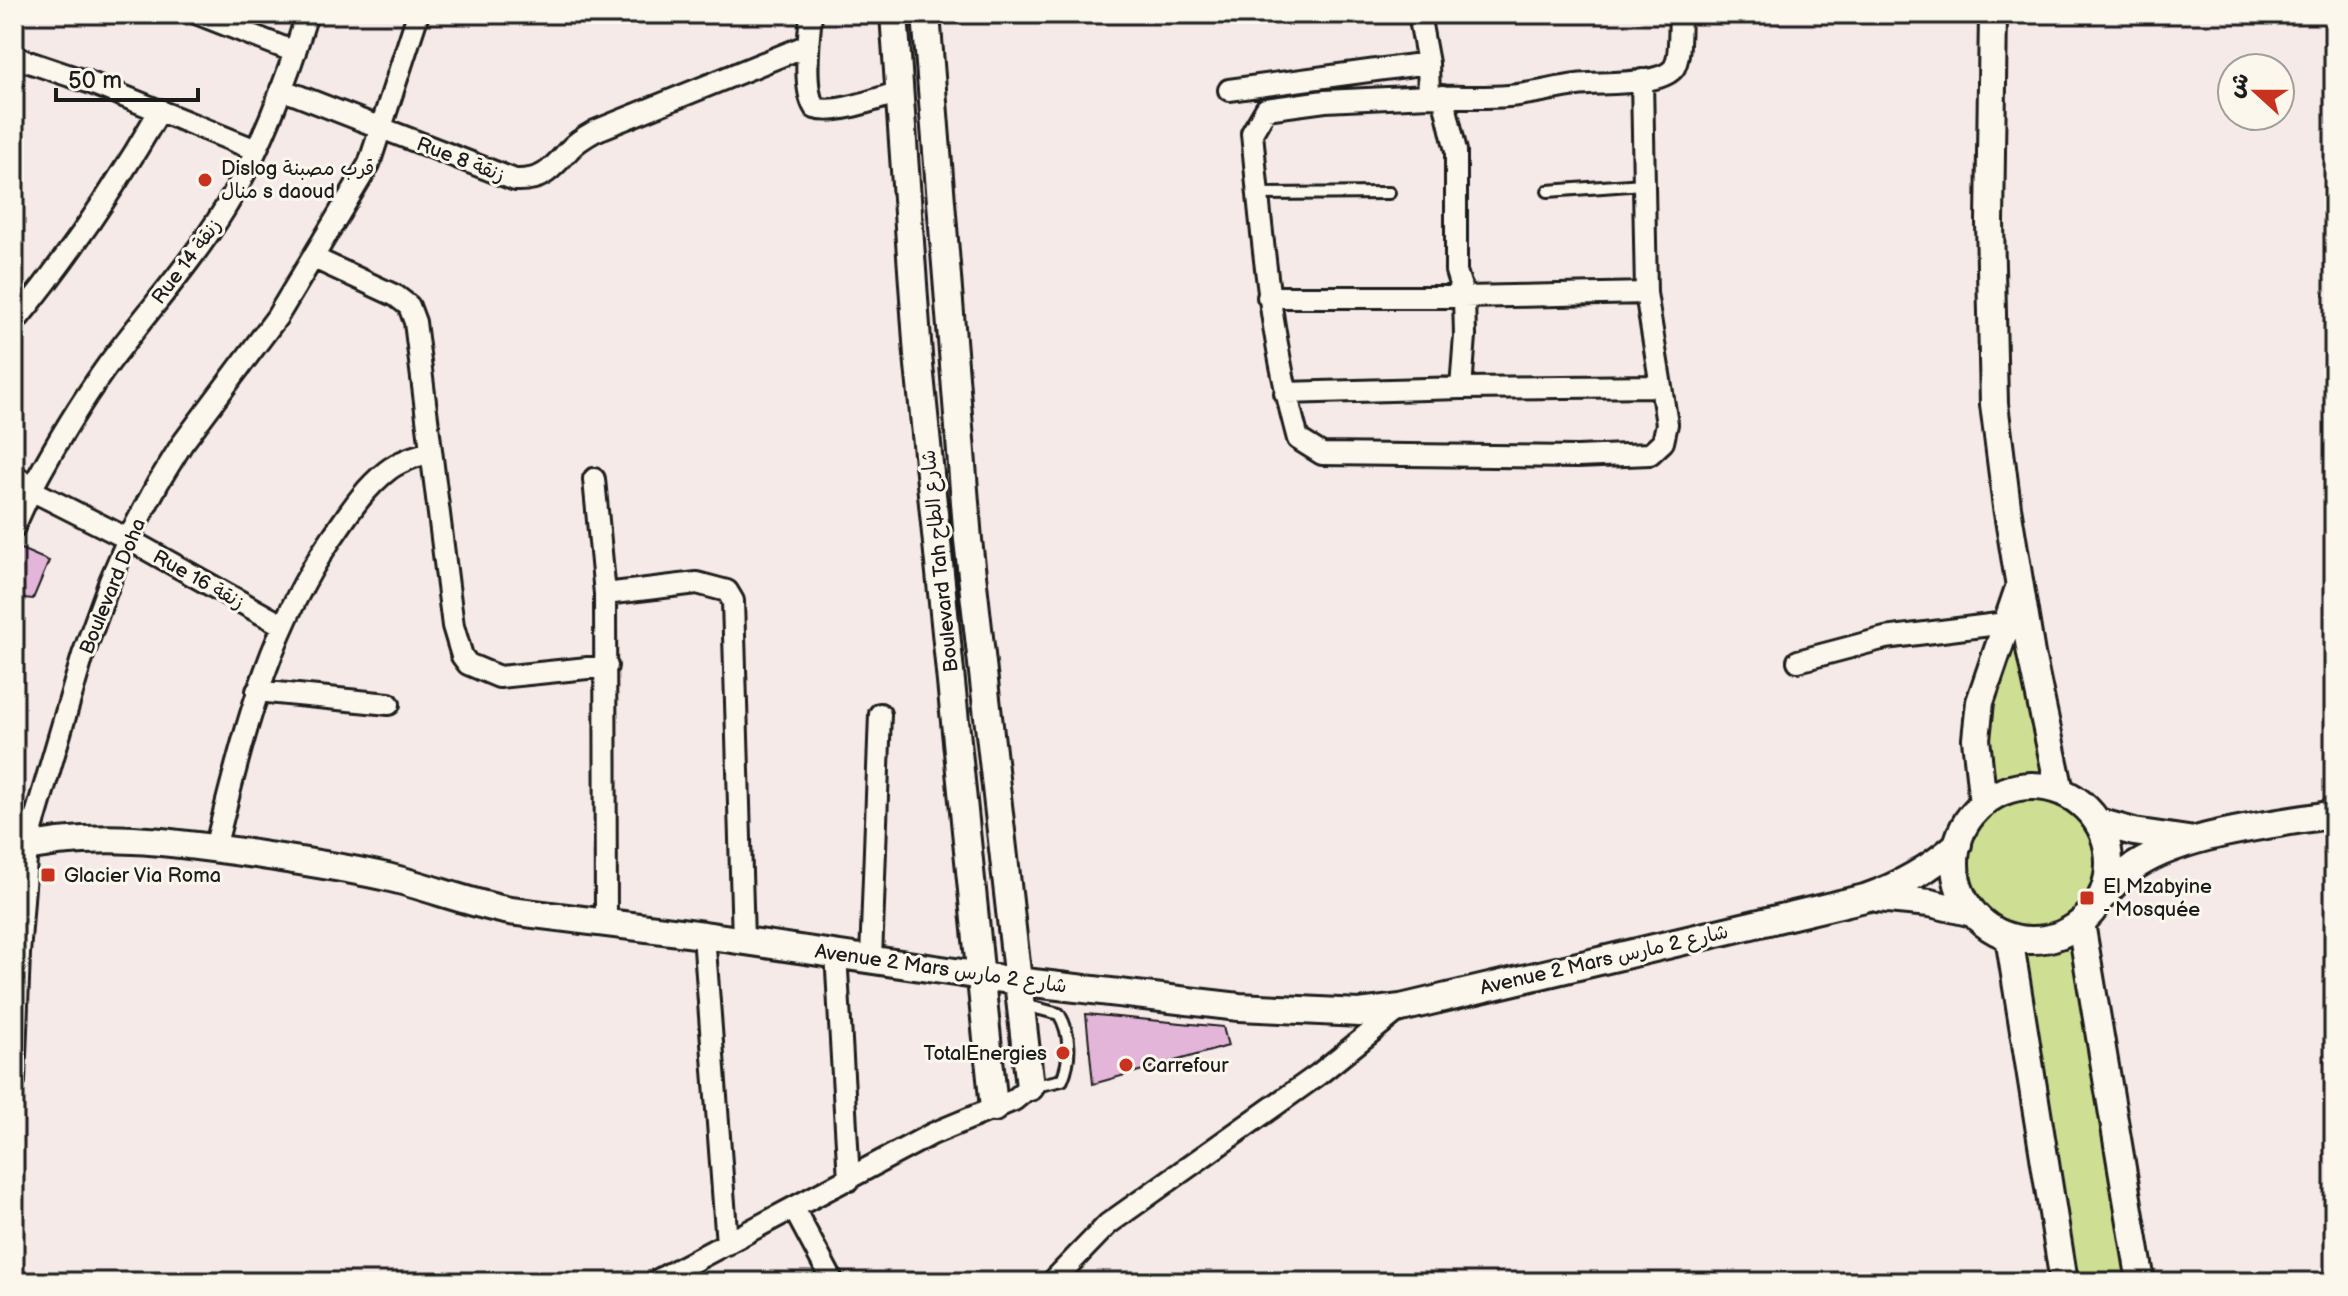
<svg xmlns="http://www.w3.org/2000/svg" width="2348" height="1296" font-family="'Balsamiq Sans','Playpen Sans Arabic',sans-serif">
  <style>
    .green { fill: #cedf93; stroke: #757e58; stroke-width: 2 }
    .building { fill: #e3b6d9; stroke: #1c1c1c; stroke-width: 2 }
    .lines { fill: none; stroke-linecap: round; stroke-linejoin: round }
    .service-casing { stroke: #1c1c1c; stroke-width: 16 }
    .minor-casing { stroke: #1c1c1c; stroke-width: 26 }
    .tertiary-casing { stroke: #1c1c1c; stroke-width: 32 }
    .service { stroke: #fbf7ec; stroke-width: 10 }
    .minor { stroke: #fbf7ec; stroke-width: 20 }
    .tertiary { stroke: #fbf7ec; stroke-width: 26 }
    .poi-dot { fill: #c8321e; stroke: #fbf7ec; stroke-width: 3 }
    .labels { text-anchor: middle; stroke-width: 6; stroke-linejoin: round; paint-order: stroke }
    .street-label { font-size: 20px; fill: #1c1c1c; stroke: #fbf7ec }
    .poi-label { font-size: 20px; fill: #1c1c1c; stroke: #fbf7ec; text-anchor: start }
  </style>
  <rect width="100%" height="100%" fill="#f6eae8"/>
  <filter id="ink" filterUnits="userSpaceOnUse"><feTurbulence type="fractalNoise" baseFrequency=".0125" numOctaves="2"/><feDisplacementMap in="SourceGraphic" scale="16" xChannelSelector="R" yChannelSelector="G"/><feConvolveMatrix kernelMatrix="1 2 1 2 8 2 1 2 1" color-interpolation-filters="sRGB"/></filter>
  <g filter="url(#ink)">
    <path class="green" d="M2019,605L2054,783C2029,782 2010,781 1988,793L1984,738Z
      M1964 864a66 66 0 1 1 132 0a66 66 0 1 1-132 0Z
      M2077,932L2134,1282H2071L2022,944L2057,941Z"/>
    <path class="building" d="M14,546L49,561L33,599L14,597Z
      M1086,1014L1223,1027L1228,1046L1093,1084Z"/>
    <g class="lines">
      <g class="service-casing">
        <path id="service" d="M1548,191L1643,184
          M1258,194L1389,193
          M1021,1004L1059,1014C1071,1034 1071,1059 1062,1080L1031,1087"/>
      </g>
      <g class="minor-casing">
        <path id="minor" d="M198,14L295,52
          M811,14C809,37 802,89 815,108C837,115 878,98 900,92
          M1419,14L1428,63L1429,96C1455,97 1483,98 1509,96C1532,94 1554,88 1577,85C1599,82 1658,86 1673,69C1681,60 1679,26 1680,14
          M14,57L91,83L256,150
          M281,89L515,180C544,181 551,169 569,150C576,142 586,136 595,131L808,45
          M1229,90L1428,63
          M1429,96L1325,101L1266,109L1252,133C1262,236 1270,338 1298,439L1322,454L1577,457L1650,454L1663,442L1667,424L1646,293L1642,80
          M314,258L396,296L409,306L415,322L453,626L462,656L468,664L499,677L607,666
          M1268,297H1464L1646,293
          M14,323C69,256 117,185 160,110
          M1461,388L1660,386
          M1285,393L1461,388L1465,336L1464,297L1456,271V151L1443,96
          M14,474L31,490L14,527
          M594,479L605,594L606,922
          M605,594L697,583L727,591L733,601L743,940
          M282,625L128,539L31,490C54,447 79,405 107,366C146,313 190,265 224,210C261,150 286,82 307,14
          M1798,661L1885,638L2006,623
          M257,691L389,704
          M215,848C244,736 266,634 333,536C349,513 364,489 387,471C399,461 416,456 431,452
          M704,935L727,1244
          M836,953L849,1180
          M871,959L880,714
          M14,1081L19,954L27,846L83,655L110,581L128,539L158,483L182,444L277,317L369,164L418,14
          M794,1209L833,1282
          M654,1282L932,1134L1014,1100L1030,1087
          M1052,1282L1108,1224L1319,1074L1401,1008"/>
      </g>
      <g class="tertiary-casing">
        <path id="tertiary" d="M894,14L918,355L994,1108
          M926,14L968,540L1030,1087
          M1993,14L1990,222L1994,404L2007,507L2031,654L2060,791
          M1955 863a77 77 0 1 1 154 0a77 77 0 1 1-154 0Z
          M1983,804L1976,739L1980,702L2019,588
          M2098,822L2134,832L2188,840
          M14,850C95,830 174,842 255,854C299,861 343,867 387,877C429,887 468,903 510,911L704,935L1016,981L1239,1007L1359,1013L1401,1008L1865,898C1900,886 1930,869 1958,844
          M2102,897C2111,888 2119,878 2128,871C2178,833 2272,825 2334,814
          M1877,898L1930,903L1973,913
          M2081,923L2141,1282
          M2009,937L2064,1282"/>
      </g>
      <use href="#service" class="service"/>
      <use href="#minor" class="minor"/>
      <use href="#tertiary" class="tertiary"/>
    </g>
  </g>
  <g class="poi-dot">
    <circle cx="205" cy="180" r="8"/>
    <rect x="40" y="867" width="16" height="16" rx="4"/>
    <rect x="2079" y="890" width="16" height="16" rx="4"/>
    <circle cx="1063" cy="1053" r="8"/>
    <circle cx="1126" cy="1065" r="8"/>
  </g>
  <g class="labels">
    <g class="street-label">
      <text transform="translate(461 159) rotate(21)" y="7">Rue 8 زنقة</text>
      <text transform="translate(186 261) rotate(-53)" y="7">Rue 14 زنقة</text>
      <text transform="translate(939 561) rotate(-96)" y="7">Boulevard Tah شارع الطاح</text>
      <text transform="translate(199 579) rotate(29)" y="7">Rue 16 زنقة</text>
      <text transform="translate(112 586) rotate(-68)" y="7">Boulevard Doha</text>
      <text transform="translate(1604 959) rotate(-13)" y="7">Avenue 2 Mars شارع 2 مارس</text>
      <text transform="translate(941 968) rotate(8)" y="7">Avenue 2 Mars شارع 2 مارس</text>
    </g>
    <g class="poi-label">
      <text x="221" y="175">Dislog قرب مصبنة<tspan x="221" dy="23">منال s daoud</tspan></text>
      <text x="64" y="882">Glacier Via Roma</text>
      <text x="2103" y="893">El Mzabyine<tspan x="2103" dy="23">- Mosquée</tspan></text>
      <text x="1047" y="1060" text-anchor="end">TotalEnergies</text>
      <text x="1142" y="1072">Carrefour</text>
    </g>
  </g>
  <rect width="2348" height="1296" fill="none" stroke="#fbf7ec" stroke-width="48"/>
  <rect x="24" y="24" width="2300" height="1248" fill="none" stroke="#1c1c1c" stroke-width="3" filter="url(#ink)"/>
  <g transform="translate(2256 92) rotate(291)"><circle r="38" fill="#fbf7ec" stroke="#a29f99" stroke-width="2"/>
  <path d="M0-6L14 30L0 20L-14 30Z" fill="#c8321e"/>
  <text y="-12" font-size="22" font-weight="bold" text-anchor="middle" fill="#1c1c1c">ش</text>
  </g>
  <path d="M56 88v12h142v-12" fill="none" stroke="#1c1c1c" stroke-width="4"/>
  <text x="68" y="88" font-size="24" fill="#1c1c1c" stroke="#fbf7ec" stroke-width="6" paint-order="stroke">50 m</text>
</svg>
